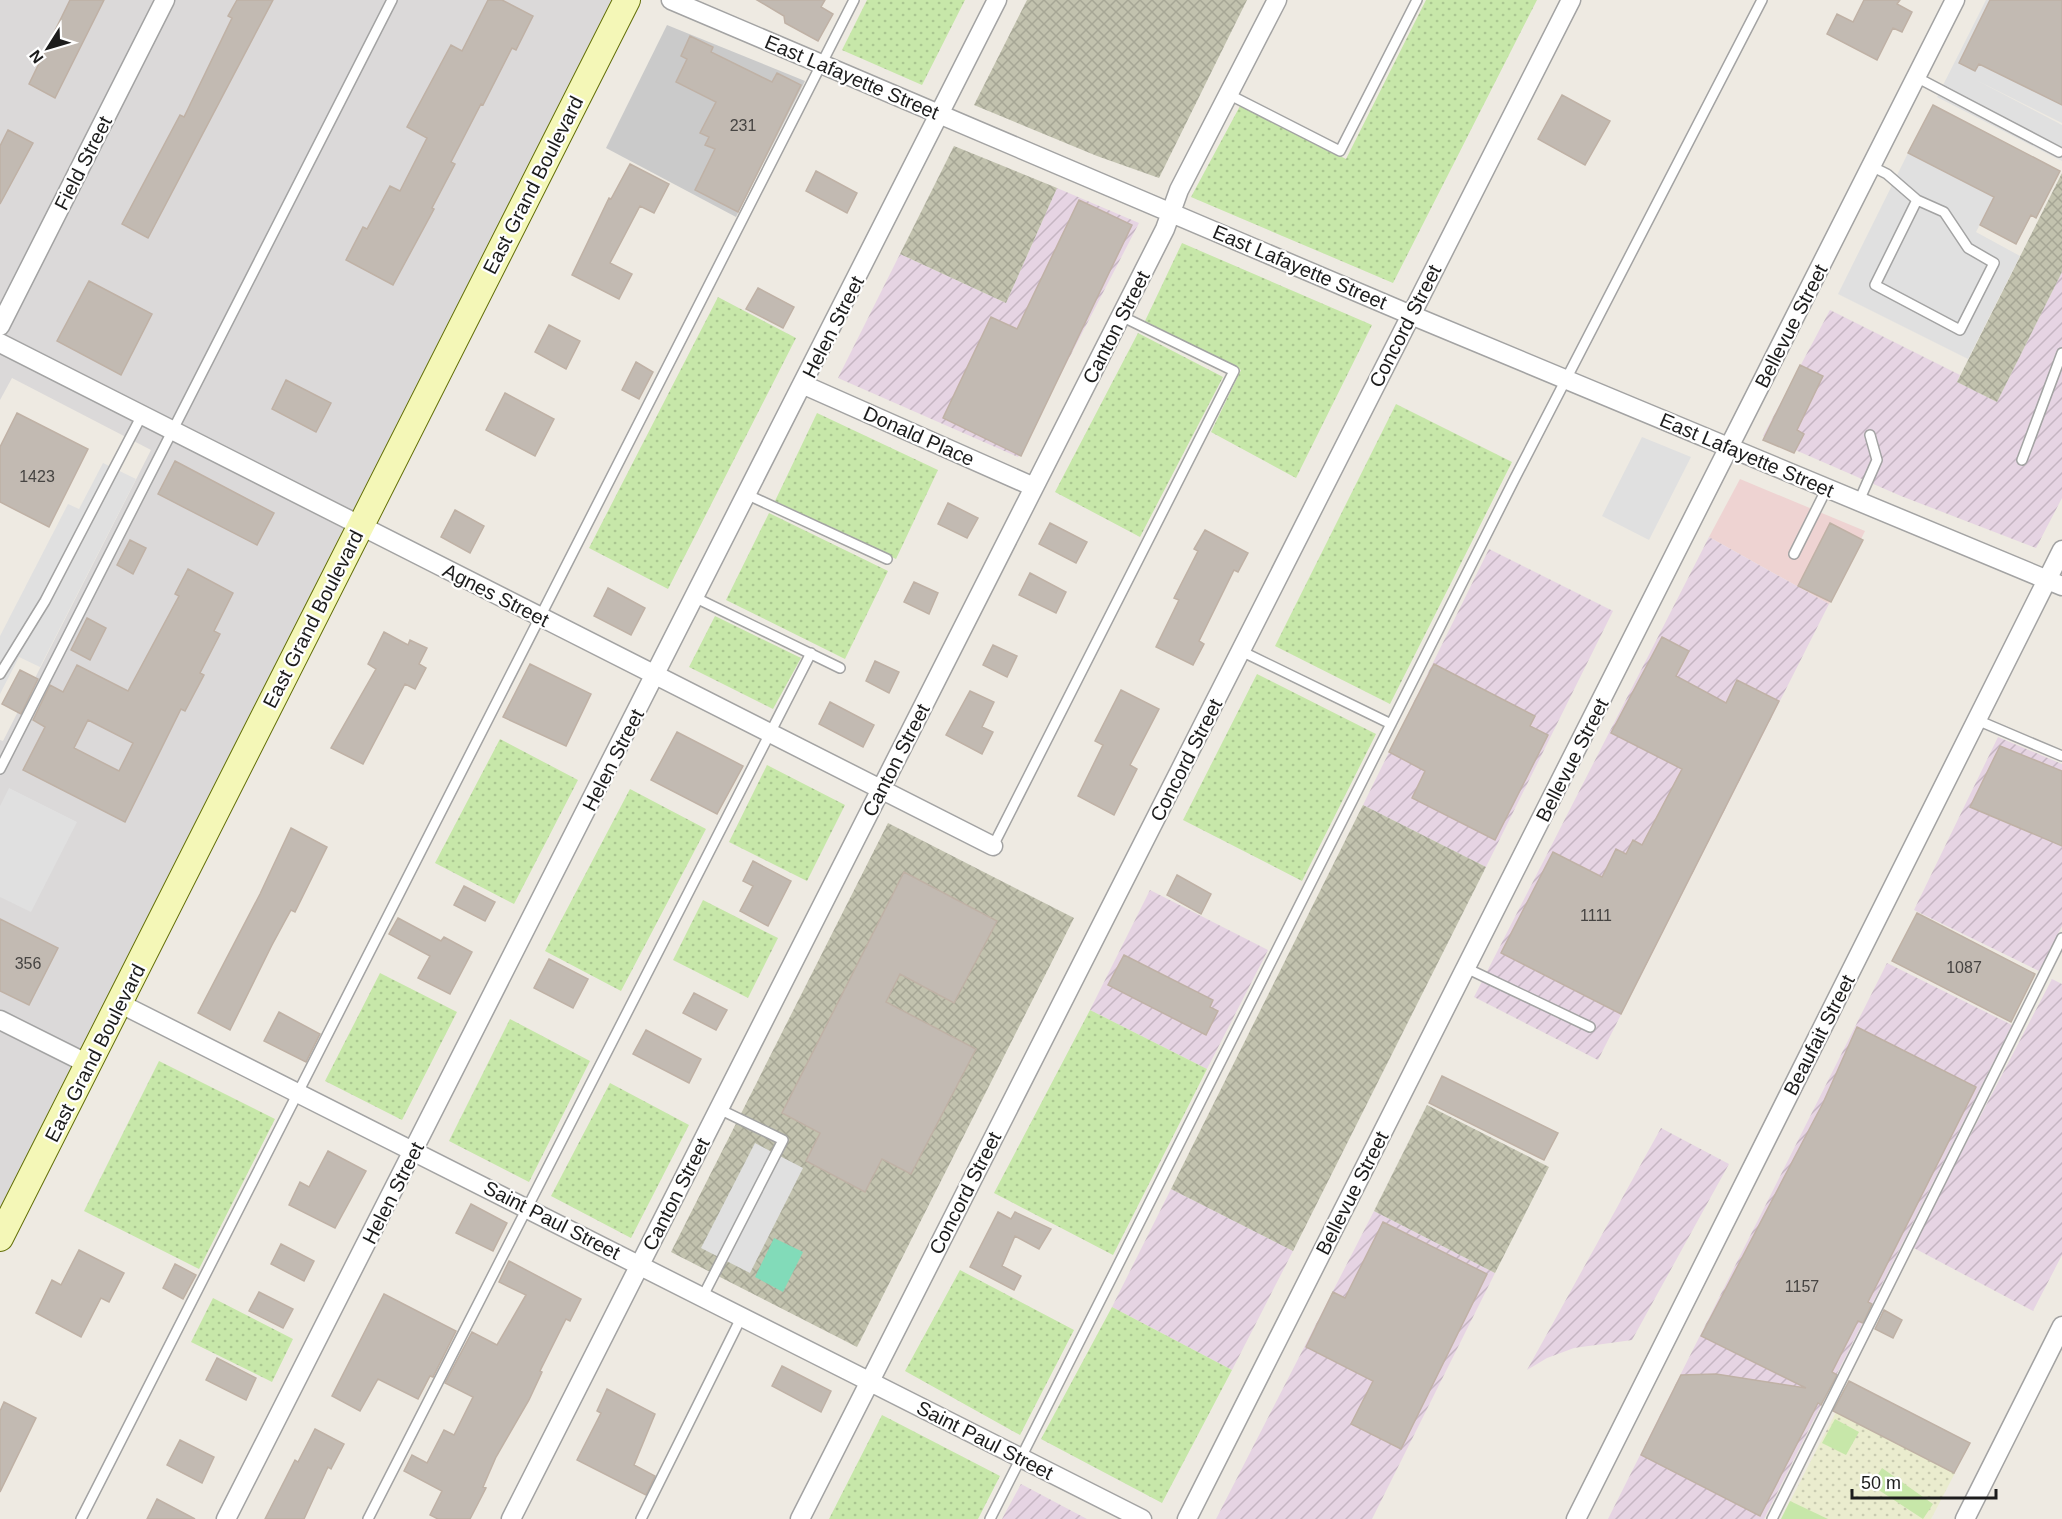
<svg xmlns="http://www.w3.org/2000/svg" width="2062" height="1519" font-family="Arial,sans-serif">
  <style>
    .residential { fill: #dbd9d9 }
    .commercial { fill: #eed3d2 }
    .industrial { fill: url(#industrial-furrows) }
    .religious { fill: #cacaca }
    .construction { fill: url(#construction-cross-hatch) }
    .farmland { fill: url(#farmland-dots) }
    .grass { fill: url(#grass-dots) }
    .garden { fill: #c7e7a9 }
    .pitch { fill: #82dbb9 }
    .parking { fill: #e0e0e0 }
    .building { fill: #c2bab2; stroke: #bfb1a5; stroke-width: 1.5; fill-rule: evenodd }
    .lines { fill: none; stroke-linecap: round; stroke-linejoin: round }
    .lane-casing { stroke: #a3a3a3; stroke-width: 12 }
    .street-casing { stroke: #a3a3a3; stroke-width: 21 }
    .secondary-casing { stroke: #636f08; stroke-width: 28 }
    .lane { stroke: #fff; stroke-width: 9 }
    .street { stroke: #fff; stroke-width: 18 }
    .secondary { stroke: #f4f7b7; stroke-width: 26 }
    .labels { text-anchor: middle; stroke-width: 4.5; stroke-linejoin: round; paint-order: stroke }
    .number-label { font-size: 16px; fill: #464442 }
    .street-label { font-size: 20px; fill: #1c1c1c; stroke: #fff }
  </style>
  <defs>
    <pattern id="industrial-furrows" width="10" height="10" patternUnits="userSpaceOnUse" patternTransform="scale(1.5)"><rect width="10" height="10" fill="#e6d4e3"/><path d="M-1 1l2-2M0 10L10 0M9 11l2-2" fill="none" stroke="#c5b5c2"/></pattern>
    <pattern id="construction-cross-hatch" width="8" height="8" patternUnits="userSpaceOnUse" patternTransform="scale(1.5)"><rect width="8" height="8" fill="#c2c2ae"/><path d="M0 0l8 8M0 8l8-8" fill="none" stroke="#a6a695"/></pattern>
    <pattern id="farmland-dots" width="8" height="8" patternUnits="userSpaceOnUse" patternTransform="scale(1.5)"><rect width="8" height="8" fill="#eaecce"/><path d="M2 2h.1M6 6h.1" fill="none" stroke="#c8cab0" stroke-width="1.8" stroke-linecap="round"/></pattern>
    <pattern id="grass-dots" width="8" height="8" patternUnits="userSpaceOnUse" patternTransform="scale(1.5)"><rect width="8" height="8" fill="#c7e7a9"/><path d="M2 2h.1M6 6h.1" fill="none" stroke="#aac691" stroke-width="1.8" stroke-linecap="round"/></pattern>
  </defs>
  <rect width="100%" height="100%" fill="#eeeae2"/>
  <path class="residential" d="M0,0H627L0,1238V740L3,741L151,450L12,378L0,400Z"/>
  <path class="commercial" d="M1740,479L1865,531L1829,604L1709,537Z"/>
  <path class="industrial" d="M1057,188L1139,223L1018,457L838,378L900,254L1006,303Z
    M2062,272V498L2036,548L1901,496L1763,436L1830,310L1960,375L1957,382L1997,402Z
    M1709,537L1829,604L1598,1060L1474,997Z
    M1489,549L1613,611L1486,867L1363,805Z
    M1998,737L2062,764V926L2039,971L1914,910Z
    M1150,890L1268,950L1207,1069L1090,1010Z
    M1887,963L2012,1025L1764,1519H1608Z
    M2052,979L2062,984V1255L2033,1311L1912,1247Z
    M1661,1128L1729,1164L1632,1340L1574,1348L1547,1358L1527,1370Z
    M1171,1189L1293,1251L1232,1370L1112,1307Z
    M1374,1211L1495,1273L1372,1519H1216Z
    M1021,1484L1087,1519H1002Z"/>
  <path class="religious" d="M667,25L805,81L736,217L606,148Z"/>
  <path class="construction" d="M1027,0H1247L1159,178L1097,156L974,105Z
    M954,146L1057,188L1006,303L900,254Z
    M2062,173V272L1997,402L1957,382Z
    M1363,805L1486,867L1293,1251L1171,1189Z
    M888,823L1074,918L857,1347L671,1252Z
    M1427,1105L1549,1167L1495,1273L1374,1211Z"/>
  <path class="farmland" d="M1836,1412L1955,1473L1931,1519H1781Z"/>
  <path class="grass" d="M867,0H965L922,85L842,50Z
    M1426,0H1537L1393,283L1191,197L1240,106L1346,159Z
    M1182,243L1372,325L1296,478L1211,432L1241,370L1145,321Z
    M718,297L796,338L668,589L589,548Z
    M1138,333L1223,377L1140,537L1055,492Z
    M1396,404L1512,462L1390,704L1275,646Z
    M817,413L938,470L896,559L775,501Z
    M769,513L888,571L845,659L726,600Z
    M715,616L801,658L773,709L689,667Z
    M1257,674L1376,734L1302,881L1183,820Z
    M500,739L578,780L514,904L435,863Z
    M767,765L845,805L807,881L729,842Z
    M630,789L706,829L621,991L545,951Z
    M703,900L778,938L748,998L673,960Z
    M380,973L457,1012L402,1120L325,1081Z
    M1090,1010L1207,1069L1113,1255L994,1193Z
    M510,1019L590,1061L529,1182L449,1141Z
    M159,1061L275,1119L199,1269L84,1211Z
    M610,1083L689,1125L631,1238L551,1196Z
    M960,1270L1074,1330L1020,1435L905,1371Z
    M213,1298L293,1339L272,1382L191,1342Z
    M1112,1307L1232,1370L1162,1503L1041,1439Z
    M882,1415L1000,1476L978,1519H829Z"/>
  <path class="garden" d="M1835,1419L1859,1432L1846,1455L1822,1443Z
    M1882,1468L1933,1504L1923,1519L1871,1485Z
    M1790,1501L1828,1519H1781Z"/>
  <path class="pitch" d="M774,1238L803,1252L783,1292L755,1277Z"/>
  <path class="parking" d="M1986,0H2062V123L1976,80L2062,125V161L1937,97Z
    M1908,153L1994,197L1976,232L2020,256L1968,359L1838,294Z
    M1642,437L1691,457L1649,540L1602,516Z
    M103,463L136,479L40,667L19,657L0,694V636L68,504L79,509Z
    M9,788L77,822L31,912L0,897V806Z
    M755,1143L803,1168L750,1273L701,1248Z"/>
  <path class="building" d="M70,0H104L55,98L29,84Z
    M237,0H273L148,238L122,224L180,115L184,117L232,18L228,16Z
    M488,0H502L533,16L516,50L512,48L483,105L481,104L451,162L455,164L432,208L434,209L393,285L346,260L363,227L367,229L390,186L400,191L427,138L407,127L451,45L462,51Z
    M757,0H825L821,7L833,14L818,41L785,23L784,16Z
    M1864,0H1900L1897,4L1912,12L1902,32L1893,28L1877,60L1827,34L1837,14L1853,22Z
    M1990,0H2062V105L1979,64L1975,71L1959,63Z
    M690,36L713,47L711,52L772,82L777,73L801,85L738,212L695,190L715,149L705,145L709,137L700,133L716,102L676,82L687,59L681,56Z
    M1562,95L1610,121L1585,165L1538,139Z
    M1933,105L2060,171L2036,218L2031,215L2016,244L1980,225L1994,197L1908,153Z
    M8,130L33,143L0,204V146Z
    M630,164L669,184L654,213L640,206L610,263L632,274L619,299L572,275L609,198L611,199Z
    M816,171L857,193L847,213L806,191Z
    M1079,200L1132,225L1021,456L943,418L991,317L1017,329Z
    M89,281L152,314L121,375L57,341Z
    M758,288L794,307L783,328L746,309Z
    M549,325L580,341L566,369L535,352Z
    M636,362L653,372L639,399L622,390Z
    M1800,365L1823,376L1797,430L1804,434L1794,453L1763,440Z
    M286,380L331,403L316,432L272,409Z
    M505,393L554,419L535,456L486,430Z
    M17,413L88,449L49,527L0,502V447Z
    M175,461L274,513L257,545L158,494Z
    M948,503L978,518L967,538L938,524Z
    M455,510L484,526L470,553L441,537Z
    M1050,523L1087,542L1076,563L1039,544Z
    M1830,523L1863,540L1831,602L1798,586Z
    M1205,530L1248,553L1238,572L1234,570L1199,641L1204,644L1193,665L1156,647L1179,600L1174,598L1198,551L1194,549Z
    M130,540L146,548L133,574L117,565Z
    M188,569L233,593L214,631L220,634L200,673L204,675L185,711L181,709L125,822L23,770L45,727L33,720L50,685L63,692L77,665L128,691L179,596L175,594ZM88,720L133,743L119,771L74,748Z
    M1030,573L1066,592L1056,613L1019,595Z
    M914,582L938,593L929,614L904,602Z
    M608,588L645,608L631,635L594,616Z
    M87,618L106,628L90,660L71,650Z
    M384,632L408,645L410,640L427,648L419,664L426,668L415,689L405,684L363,764L331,748L376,669L368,664Z
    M1662,637L1689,651L1676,676L1726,703L1737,680L1779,701L1621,1014L1501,953L1553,852L1602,877L1616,849L1626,854L1633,840L1642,845L1682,769L1611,733Z
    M993,645L1017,656L1007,677L983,665Z
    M875,661L899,672L889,693L866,681Z
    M530,664L591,694L566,746L503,717Z
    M1434,664L1535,716L1530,726L1548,735L1495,840L1412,798L1425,771L1389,752Z
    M20,670L38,679L21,714L2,704Z
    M1121,690L1159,709L1130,765L1137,769L1114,815L1078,796L1103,745L1095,741Z
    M970,691L994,702L982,727L993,732L982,754L946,735Z
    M830,702L874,725L863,747L819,724Z
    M677,732L743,766L717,814L651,780Z
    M2000,746L2062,771V846L1970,807Z
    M291,828L327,847L295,912L291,910L272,945L230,1030L198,1013L260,894Z
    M753,861L791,881L768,926L740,911L753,886L743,881Z
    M904,872L997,921L954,1003L900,974L886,1002L976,1049L911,1174L882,1159L865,1192L806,1161L820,1133L782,1113Z
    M1177,875L1211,894L1201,914L1167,895Z
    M464,886L495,902L485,921L454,905Z
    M1917,913L2035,974L2011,1022L1892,961Z
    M398,918L441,941L444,937L472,952L450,994L418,978L430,956L389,934Z
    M0,919L58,948L29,1005L0,991Z
    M1124,955L1213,1000L1210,1007L1218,1011L1206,1035L1108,985Z
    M549,959L588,979L573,1008L534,988Z
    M694,993L727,1010L716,1030L683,1013Z
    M279,1012L320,1034L306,1062L264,1041Z
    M1857,1027L1976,1087L1868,1302L1872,1304L1863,1323L1858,1321L1832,1372L1837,1375L1821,1405L1818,1403L1760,1516L1641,1455L1681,1375L1716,1374L1806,1388L1701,1336L1823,1103Z
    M646,1030L701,1059L689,1083L633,1054Z
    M1442,1076L1558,1133L1544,1160L1429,1103Z
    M328,1151L366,1171L335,1228L289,1205L300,1182L309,1187Z
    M471,1204L507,1223L493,1251L456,1233Z
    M998,1212L1011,1219L1015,1212L1051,1229L1039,1249L1015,1236L1002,1266L1021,1276L1014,1290L970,1267Z
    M1383,1222L1487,1274L1401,1449L1351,1424L1373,1381L1306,1347L1333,1292L1345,1298Z
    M281,1244L314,1261L304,1281L271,1264Z
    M79,1250L124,1273L109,1302L101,1298L81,1337L36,1313L52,1280L61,1285Z
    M509,1261L581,1299L570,1321L566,1319L540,1371L542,1372L529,1400L496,1457L483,1487L486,1488L470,1519H438L430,1515L442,1491L404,1471L412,1455L427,1463L444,1430L454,1435L473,1397L445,1383L472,1332L497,1345L526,1295L499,1282Z
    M175,1264L196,1275L183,1299L163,1288Z
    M259,1292L293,1309L283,1328L249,1311Z
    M384,1294L456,1331L433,1377L430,1376L418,1399L378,1379L360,1411L332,1396Z
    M1884,1310L1902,1320L1893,1338L1875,1329Z
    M217,1358L256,1378L246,1400L206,1380Z
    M782,1366L831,1391L821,1412L772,1386Z
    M1849,1381L1970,1443L1954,1473L1833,1411Z
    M607,1389L655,1414L634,1465L655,1476L646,1495L577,1460L601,1413L597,1411Z
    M4,1402L36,1418L0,1492V1411Z
    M315,1429L344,1444L331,1469L328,1467L304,1519H265L295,1460L298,1462Z
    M180,1440L214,1457L202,1483L167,1465Z
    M157,1499L195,1519H147Z"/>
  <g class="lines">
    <g class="lane-casing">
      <path id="lane" d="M1916,77L2059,152
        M1228,94L1340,151L1417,0
        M1871,166L1887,174L1917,200L1944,212L1968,248L1994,263L1960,330L1875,285L1917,200
        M2022,460L2062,353
        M748,495L887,559
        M1859,501L1877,460L1870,435
        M1794,554L1827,488
        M696,598L840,668
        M1241,651L1391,724
        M0,674L45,601L142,415
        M1977,720L2062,756
        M0,769L392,0
        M993,846L1234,371L1121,316
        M1466,968L1590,1027
        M703,1296L783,1140L719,1109
        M81,1519L854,0
        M368,1519L811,653
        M641,1519L742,1316
        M990,1519L1515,478L1762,0
        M1772,1519L2062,938"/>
    </g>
    <g class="street-casing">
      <path id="street" d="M671,0L1411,315L2062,586
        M0,326L165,0
        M0,343L993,846
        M804,385L1034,487
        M121,1004L1142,1519
        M0,1020L90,1065
        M226,1519L997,0
        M511,1519L1165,229L1179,190L1277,0
        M800,1519L1571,0
        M1187,1519L1955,0
        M1576,1519L2062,550
        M1965,1519L2062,1326"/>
    </g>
    <g class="secondary-casing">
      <path id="secondary" d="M0,1238L627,0"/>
    </g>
    <use href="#lane" class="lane"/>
    <use href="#street" class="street"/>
    <use href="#secondary" class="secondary"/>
  </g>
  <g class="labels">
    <g class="number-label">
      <text x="743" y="131">231</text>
      <text x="37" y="482">1423</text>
      <text x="1596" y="921">1111</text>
      <text x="28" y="969">356</text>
      <text x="1964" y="973">1087</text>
      <text x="1802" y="1292">1157</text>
    </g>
    <g class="street-label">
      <text transform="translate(852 77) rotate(23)" y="7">East Lafayette Street</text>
      <text transform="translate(83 163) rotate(-63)" y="7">Field Street</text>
      <text transform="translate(533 185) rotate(-63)" y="7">East Grand Boulevard</text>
      <text transform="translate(1300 267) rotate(23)" y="7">East Lafayette Street</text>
      <text transform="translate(1405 326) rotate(-63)" y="7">Concord Street</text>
      <text transform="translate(1791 326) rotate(-63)" y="7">Bellevue Street</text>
      <text transform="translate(833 327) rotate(-63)" y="7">Helen Street</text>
      <text transform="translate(1116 327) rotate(-63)" y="7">Canton Street</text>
      <text transform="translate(919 436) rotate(24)" y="7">Donald Place</text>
      <text transform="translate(1747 455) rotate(23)" y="7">East Lafayette Street</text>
      <text transform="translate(496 595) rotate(27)" y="7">Agnes Street</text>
      <text transform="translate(313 619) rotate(-63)" y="7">East Grand Boulevard</text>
      <text transform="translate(613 760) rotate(-63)" y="7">Helen Street</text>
      <text transform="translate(896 760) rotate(-63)" y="7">Canton Street</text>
      <text transform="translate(1186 760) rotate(-63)" y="7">Concord Street</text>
      <text transform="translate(1572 760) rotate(-63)" y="7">Bellevue Street</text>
      <text transform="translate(1819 1035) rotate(-63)" y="7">Beaufait Street</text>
      <text transform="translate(95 1053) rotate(-63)" y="7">East Grand Boulevard</text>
      <text transform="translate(393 1193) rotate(-63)" y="7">Helen Street</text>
      <text transform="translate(965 1193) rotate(-63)" y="7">Concord Street</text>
      <text transform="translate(1352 1193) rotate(-63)" y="7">Bellevue Street</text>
      <text transform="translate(676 1194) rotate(-63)" y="7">Canton Street</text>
      <text transform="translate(552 1220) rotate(27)" y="7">Saint Paul Street</text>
      <text transform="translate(985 1440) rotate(27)" y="7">Saint Paul Street</text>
    </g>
  </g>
  <g transform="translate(48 48) rotate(233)" stroke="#ffffff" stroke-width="4.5" paint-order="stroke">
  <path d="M0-4.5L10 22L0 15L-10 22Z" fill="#1c1c1c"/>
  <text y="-9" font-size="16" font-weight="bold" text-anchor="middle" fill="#1c1c1c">N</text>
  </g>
  <path d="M1852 1489v9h144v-9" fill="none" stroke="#1c1c1c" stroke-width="3"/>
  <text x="1861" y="1489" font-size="18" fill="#1c1c1c" stroke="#ffffff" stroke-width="4.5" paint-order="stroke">50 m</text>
</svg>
